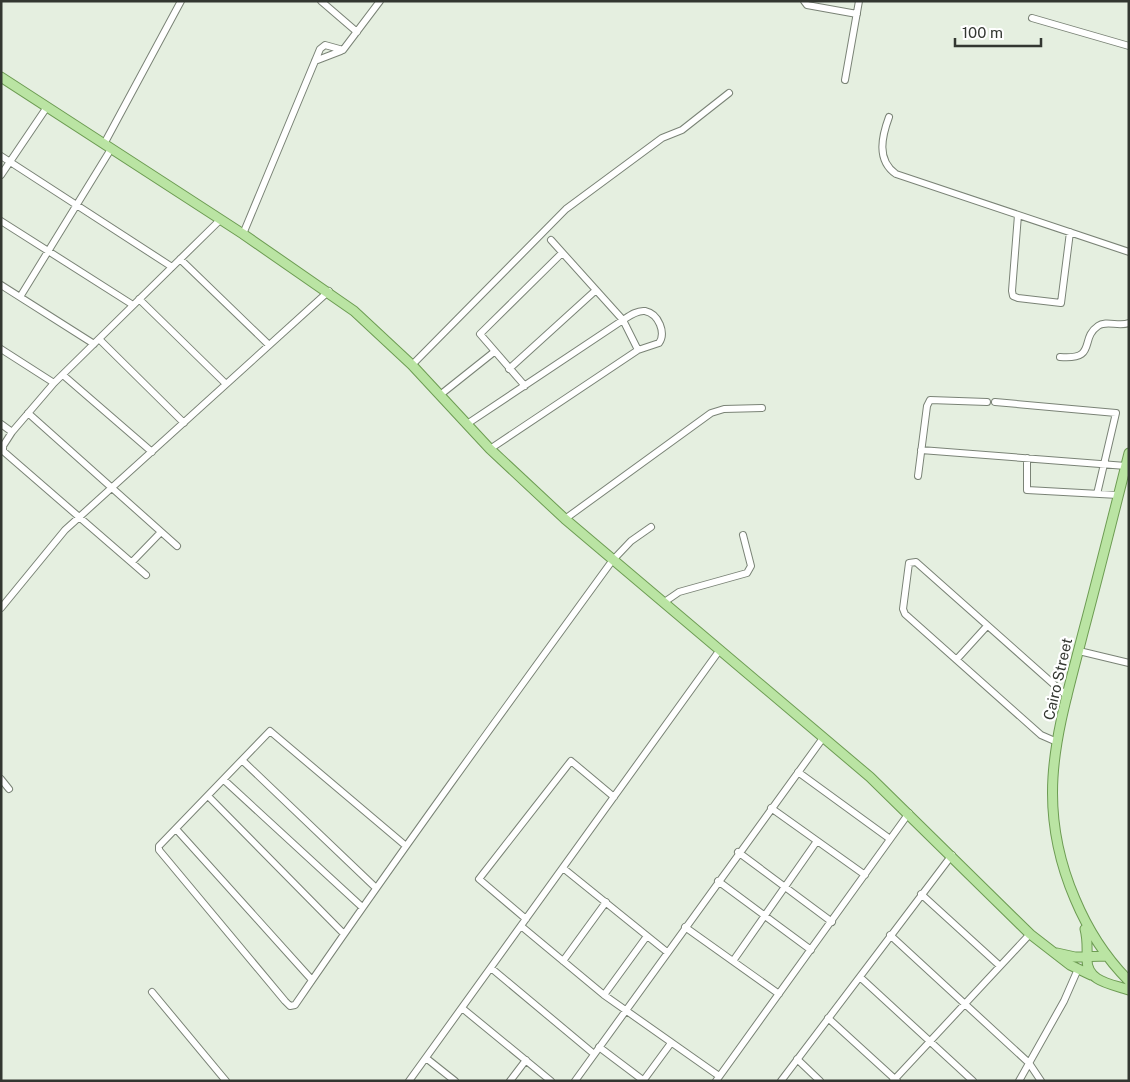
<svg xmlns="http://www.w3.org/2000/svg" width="1130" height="1082" font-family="'Public Sans',sans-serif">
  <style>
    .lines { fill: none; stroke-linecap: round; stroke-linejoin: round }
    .minor-casing { stroke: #7a8376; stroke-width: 8 }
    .major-casing { stroke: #6d9c53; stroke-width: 11 }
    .minor { stroke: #fff; stroke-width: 6 }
    .major { stroke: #bae4a3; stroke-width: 9 }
    .labels { text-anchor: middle; stroke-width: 4.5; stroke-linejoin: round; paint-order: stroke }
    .street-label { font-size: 15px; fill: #333731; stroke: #fff }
  </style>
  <rect width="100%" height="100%" fill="#e5efe0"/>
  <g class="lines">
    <g class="minor-casing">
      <path id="minor" d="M321,1L357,32
        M804,1L807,5L857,14
        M1032,18L1129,46
        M315,61L341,51
        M845,80L859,1
        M889,117C882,136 876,160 896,174L1129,252
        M104,144L181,1
        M1,156L172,267
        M1,175L47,107
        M1018,215L1012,291L1013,296L1018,298L1061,303L1070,232
        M1,221L133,305
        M243,234L320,49L325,45L343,50L380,1
        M551,240L623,320L638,350
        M180,259L269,345
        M1,285L94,344
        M20,297L111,149
        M139,299L226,384
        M99,339L184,423
        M1,349L54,383
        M1060,357C1098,360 1079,339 1098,326C1106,320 1119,327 1129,323
        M412,365L566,209L662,138L682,130L729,93
        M509,369L596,290
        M63,375L152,452
        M525,386L480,334L562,253
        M440,395L494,352
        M995,402L1116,413L1097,494
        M28,413L177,546
        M1,424L12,432L54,383L220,220
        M467,424L623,320C629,316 637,310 645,311C659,314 666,333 659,343L638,350L490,449
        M12,432L3,446V451L146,575
        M921,450L1126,466
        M1027,458V490L1118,495
        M918,476L927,406L930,400L987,402
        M565,519L711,413L724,409L762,408
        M132,562L161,532
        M663,603L679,592L747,573L751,566L743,535
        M1,608L65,530L329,291
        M1079,651L1129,663
        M957,659L987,626
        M1057,742L1041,735L905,614L903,609L909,563L916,562L1068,697
        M243,761L376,888
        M798,772L890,839
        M1,779L9,789
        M224,780L362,907
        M208,796L344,934
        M771,808L865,875
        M176,829L312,980
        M406,846L270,731L159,846V850L285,1001L290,1006L295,1005C398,855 505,708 612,561L631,541L651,527
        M738,852L832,922
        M563,868L667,952
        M718,881L811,950
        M921,894L1000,966
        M526,919L479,879L571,761L614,797
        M521,926L604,995L719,1076
        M685,927L779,994
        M890,935L1029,1063L1041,1081
        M563,961L606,902
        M733,961L817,841
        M491,968L594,1054
        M861,978L973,1081
        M152,992L226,1081
        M604,995L647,936
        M462,1008L551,1081
        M828,1018L897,1081
        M599,1047L644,1081
        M426,1058L455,1081
        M797,1059L820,1081
        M409,1081L719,651
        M510,1081L526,1060
        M575,1081L823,738
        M643,1081L671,1043
        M716,1081L909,813
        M781,1081L952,855
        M893,1081L1030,934
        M1019,1081L1064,1001L1078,969"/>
    </g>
    <g class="major-casing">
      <path id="major" d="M1,77L243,234L354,311L412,365L490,449L565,519L870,777L1030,934L1070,965L1091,975
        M1129,453C1114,513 1099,573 1083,633C1058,731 1033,801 1075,899C1088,930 1105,957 1129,981
        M1085,929C1088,940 1087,949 1087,960C1087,982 1112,984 1129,990
        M1057,953L1075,957L1107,956"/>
    </g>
    <use href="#minor" class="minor"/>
    <use href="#major" class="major"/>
  </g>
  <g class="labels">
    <g class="street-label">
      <text transform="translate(1058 679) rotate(-77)" y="5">Cairo Street</text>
    </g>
  </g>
  <rect width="1130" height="1082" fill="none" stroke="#333731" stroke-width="5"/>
  <path d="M955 38v8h86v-8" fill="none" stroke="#333731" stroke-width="2.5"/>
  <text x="962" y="38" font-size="15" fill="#333731" stroke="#ffffff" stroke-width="4" paint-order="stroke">100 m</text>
</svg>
